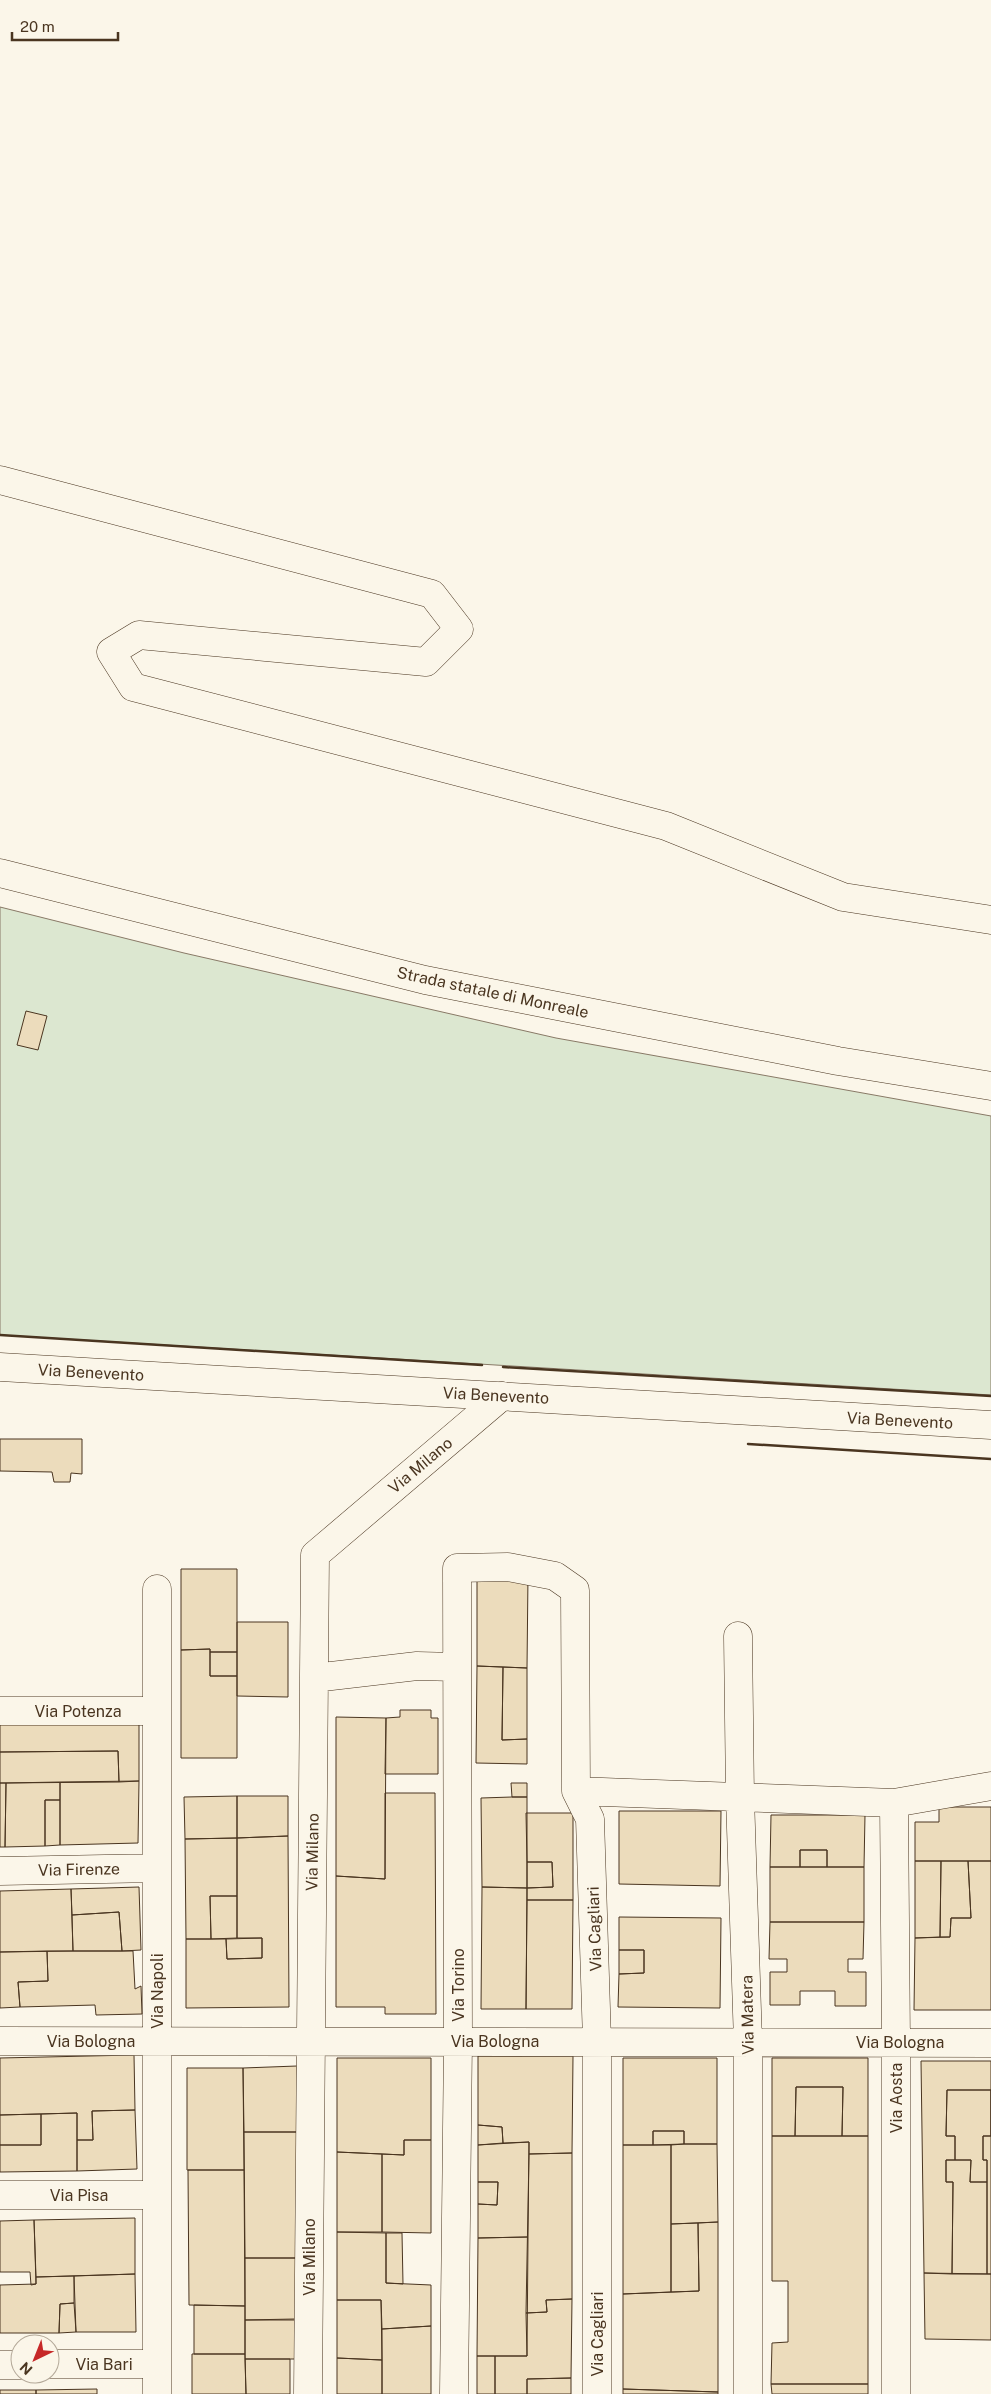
<svg xmlns="http://www.w3.org/2000/svg" width="991" height="2394" font-family="'Public Sans',sans-serif">
  <style>
    .green { fill: #dce7d0; stroke: #887966 }
    .building { fill: #ecdcbc; stroke: #4a3520 }
    .lines { fill: none; stroke-linecap: round; stroke-linejoin: round }
    .minor-casing { stroke: #4a3520; stroke-width: 29 }
    .major-casing { stroke: #4a3520; stroke-width: 29 }
    .minor { stroke: #fbf6e9; stroke-width: 28 }
    .major { stroke: #fbf6e9; stroke-width: 28 }
    .wall { stroke: #4a3520; stroke-width: 2.5 }
    .labels { text-anchor: middle; stroke-width: 4; stroke-linejoin: round; paint-order: stroke }
    .street-label { font-size: 16px; fill: #4a3520; stroke: #fbf6e9 }
  </style>
  <rect width="100%" height="100%" fill="#fbf6e9"/>
  <path class="green" d="M0,907L184,953L556,1038L991,1116V1395L0,1335Z"/>
  <path class="building" d="M26,1011L47,1016L38,1050L17,1045Z
    M0,1439H82V1474L71,1473L70,1482H54L52,1472L0,1471Z
    M181,1569H237V1652H210V1649L181,1650Z
    M477,1575H528L527,1668L477,1666Z
    M237,1622H288V1697L237,1696Z
    M210,1649V1676H237V1758H181V1650Z
    M210,1652H237V1676H210Z
    M477,1666L503,1667L502,1740L527,1739V1764L476,1763Z
    M503,1667L527,1668V1739L502,1740Z
    M400,1710H431V1718H438V1774H385L386,1718L400,1717Z
    M336,1717L386,1718L385,1879L336,1876Z
    M0,1724H139V1781L119,1782L118,1751L0,1752Z
    M118,1751L119,1782L0,1783V1752Z
    M139,1781L138,1843L60,1845V1782Z
    M60,1782V1800H45V1846L5,1847L6,1783Z
    M0,1783H6L5,1847H0Z
    M511,1783H527V1797H512Z
    M385,1793H435L436,2014H385V2007H336V1876L385,1879Z
    M237,1796V1838L185,1839L184,1797Z
    M237,1796H288V1836L237,1838Z
    M512,1797H527V1888L482,1887L481,1798Z
    M45,1800H60V1845L45,1846Z
    M939,1807H991V1861H915V1822H939Z
    M619,1811H721L720,1886L619,1884Z
    M526,1813H573V1900H527V1888L553,1887L552,1862H527Z
    M771,1815H865L864,1867H827V1850H800V1867H770Z
    M288,1836L289,2007L186,2008V1939H226L227,1959L262,1958V1938H237V1838Z
    M237,1838V1896H210L211,1939H186L185,1839Z
    M800,1850H827V1867H800Z
    M915,1861H941L940,1937L915,1938Z
    M941,1861H968L971,1918H951L950,1937H940Z
    M968,1861H991V2010H914L915,1938L950,1937L951,1918H971Z
    M527,1862H552L553,1887L527,1888Z
    M770,1867H864V1922H770Z
    M139,1887L141,1950L122,1951L119,1912L72,1915L71,1889Z
    M482,1887L527,1888L526,2009H481Z
    M71,1889L73,1951L0,1952V1891Z
    M210,1896H237V1938L211,1939Z
    M527,1900H573L572,2009H526Z
    M119,1912L122,1951H73L72,1915Z
    M619,1917L721,1918L720,2008L618,2007L619,1974L644,1973V1950H619Z
    M770,1922H864L863,1959H848V1972H866V2006H835V1991H800V2005H770V1972H787V1959H769Z
    M262,1938V1958L227,1959L226,1939Z
    M619,1950H644V1973L619,1974Z
    M47,1951H133L135,1989L141,1986L142,2014L96,2015L95,2005L20,2007L18,1982L48,1981Z
    M47,1951L48,1981L18,1982L20,2007L0,2008V1952Z
    M134,2055L135,2110L92,2111L93,2140H77V2113L0,2115V2058Z
    M478,2056H573L572,2153L529,2154V2142L503,2143L502,2127L478,2125Z
    M337,2058H431V2140H404V2155L337,2152Z
    M623,2058H717V2144H684V2131H653V2145H623Z
    M772,2058H868V2136H842L843,2087H796L795,2136H772Z
    M921,2061H991V2274H987V2160H983V2136H991V2090H947L946,2136H955V2160H946V2182H953L952,2274L924,2273Z
    M297,2066L298,2132H244L243,2068Z
    M187,2068H243L244,2170H187Z
    M796,2087H843L842,2136H795Z
    M947,2090H991V2136H983V2160H987V2182H970L971,2160H955V2136H946Z
    M135,2110L137,2169L77,2171V2140H93L92,2111Z
    M77,2113V2171L0,2172V2145H41V2114Z
    M41,2114V2145H0V2115Z
    M478,2125L502,2127L503,2143L478,2145Z
    M653,2131H684V2144L653,2145Z
    M244,2132H298L301,2258H245Z
    M772,2136H868V2384H771L772,2343L788,2342V2281H772Z
    M404,2140H431V2233L382,2232V2154L404,2155Z
    M529,2142L528,2237L478,2238V2204L497,2205L498,2182H478V2145Z
    M684,2144H717L718,2222L671,2224V2145Z
    M623,2145H671V2292L623,2294Z
    M337,2152L382,2154V2232H337Z
    M572,2153V2299L546,2300L547,2312L526,2313L529,2154Z
    M946,2160H971L970,2182H987V2274H952L953,2182H946Z
    M188,2170H244L245,2306L189,2305Z
    M478,2182H498L497,2205L478,2204Z
    M135,2218V2274L36,2277L34,2220Z
    M34,2220L36,2284L31,2285L30,2272H0V2221Z
    M718,2222V2392L623,2389V2294L699,2291L698,2223Z
    M698,2223L699,2291L671,2292V2224Z
    M337,2232L386,2233V2283L431,2285V2326L382,2329L381,2300H337Z
    M386,2233H402L403,2284L386,2283Z
    M528,2237L527,2356H477L478,2238Z
    M245,2258H297L298,2320H245Z
    M924,2273L991,2274V2340L925,2339Z
    M135,2274L136,2332H76L74,2276Z
    M74,2276V2303L60,2304L59,2333H0V2285L36,2284V2277Z
    M572,2299L571,2378L527,2379V2394H495V2356H527L526,2313L547,2312L546,2300Z
    M337,2300H381L382,2360L337,2358Z
    M74,2303L76,2332L59,2333L60,2304Z
    M194,2305L245,2306V2354H194Z
    M295,2319V2359H245V2320Z
    M431,2326V2394H382V2329Z
    M192,2354H245L246,2394H192Z
    M477,2356H495V2394H477Z
    M337,2358L382,2360V2394H337Z
    M245,2359H290V2394H246Z
    M571,2378V2394H527V2379Z
    M771,2384H868V2394H772Z
    M97,2389V2394H36V2390Z
    M623,2389L718,2392V2394H623Z
    M0,2390H36V2394H0Z"/>
  <g class="lines">
    <g class="minor-casing">
      <path id="minor" d="M0,480L432,594L459,629L426,662L139,635L111,652L133,687L666,826L843,897L991,920
        M157,1589V2394
        M738,1636L740,1797L748,2042V2394
        M314,1678L417,1666L457,1667
        M0,1711H157
        M576,1791L894,1803L991,1786
        M894,1803L896,2042V2394
        M0,1871L157,1868
        M0,2041L991,2043
        M0,2195H157
        M50,2364H157
        M0,2365H20
        M308,2394L315,1555L502,1396
        M454,2394L458,2041L457,1568L508,1567L555,1576L575,1590L576,1791L590,1819L597,2041V2394"/>
    </g>
    <g class="major-casing">
      <path id="major" d="M0,873L425,980L838,1061L991,1086
        M0,1367L991,1425"/>
    </g>
    <use href="#minor" class="minor"/>
    <use href="#major" class="major"/>
    <path class="wall" d="M0,1335L482,1365
      M503,1367L991,1396
      M748,1444L991,1459"/>
  </g>
  <g class="labels">
    <g class="street-label">
      <text transform="translate(493 992) rotate(12)" y="6">Strada statale di Monreale</text>
      <text transform="translate(91 1372) rotate(3)" y="6">Via Benevento</text>
      <text transform="translate(496 1395) rotate(3)" y="6">Via Benevento</text>
      <text transform="translate(900 1420) rotate(3)" y="6">Via Benevento</text>
      <text transform="translate(420 1465) rotate(-40)" y="6">Via Milano</text>
      <text x="78" y="1717">Via Potenza</text>
      <text transform="translate(312 1852) rotate(-89)" y="6">Via Milano</text>
      <text transform="translate(79 1869) rotate(-1)" y="6">Via Firenze</text>
      <text transform="translate(594 1929) rotate(-92)" y="6">Via Cagliari</text>
      <text transform="translate(458 1985) rotate(-90)" y="6">Via Torino</text>
      <text transform="translate(157 1991) rotate(-90)" y="6">Via Napoli</text>
      <text transform="translate(747 2015) rotate(-91)" y="6">Via Matera</text>
      <text x="91" y="2047">Via Bologna</text>
      <text x="495" y="2047">Via Bologna</text>
      <text x="900" y="2048">Via Bologna</text>
      <text transform="translate(896 2098) rotate(-90)" y="6">Via Aosta</text>
      <text x="79" y="2201">Via Pisa</text>
      <text transform="translate(309 2257) rotate(-90)" y="6">Via Milano</text>
      <text transform="translate(597 2334) rotate(-90)" y="6">Via Cagliari</text>
      <text x="104" y="2370">Via Bari</text>
    </g>
  </g>
  <g transform="translate(35 2359) rotate(223)"><circle r="24" fill="#fbf6e9" stroke="#b4a999"/>
  <path d="M0-4L9 19L0 12L-9 19Z" fill="#c62828"/>
  <text y="-8" font-size="14" font-weight="bold" text-anchor="middle" fill="#4a3520">N</text>
  </g>
  <path d="M12 32v8h106v-8" fill="none" stroke="#4a3520" stroke-width="2.5"/>
  <text x="20" y="32" font-size="15" fill="#4a3520" stroke="#fbf6e9" stroke-width="4" paint-order="stroke">20 m</text>
</svg>
